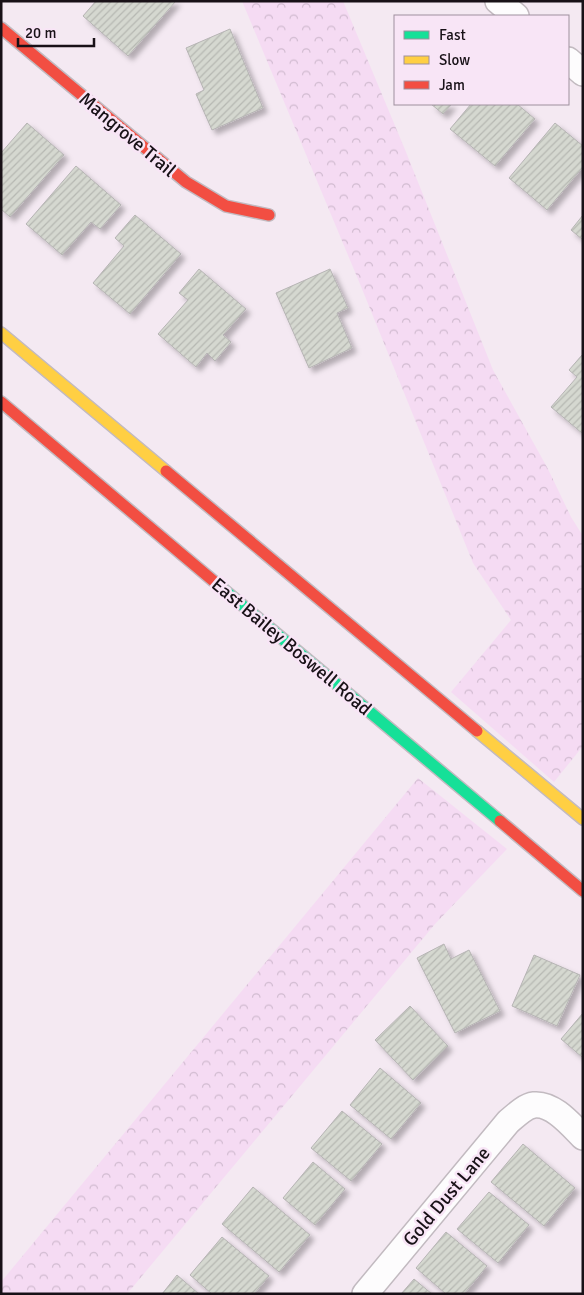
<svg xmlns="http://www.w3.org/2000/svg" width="584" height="1295" font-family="Signika,sans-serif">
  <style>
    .park { fill: url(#park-crowns) }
    .building { fill: url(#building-hatch); stroke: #b6b4b4; filter: url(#shadow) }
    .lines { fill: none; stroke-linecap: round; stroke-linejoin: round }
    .street-casing { stroke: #c2bac0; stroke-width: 28 }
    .fast-casing { stroke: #c2bac0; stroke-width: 14 }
    .slow-casing { stroke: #c2bac0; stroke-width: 14 }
    .jam-casing { stroke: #c2bac0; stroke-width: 14 }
    .street { stroke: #fdfcfd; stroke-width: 25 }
    .fast { stroke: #16e098; stroke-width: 11 }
    .slow { stroke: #ffcf43; stroke-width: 11 }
    .jam { stroke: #f24e42; stroke-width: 11 }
    .labels { text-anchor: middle; stroke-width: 5; stroke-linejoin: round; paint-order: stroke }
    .street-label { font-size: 19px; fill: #181117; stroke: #f8e5f6 }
  </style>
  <defs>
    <pattern id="park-crowns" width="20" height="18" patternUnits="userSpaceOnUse" patternTransform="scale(1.25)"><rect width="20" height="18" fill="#f5dbf3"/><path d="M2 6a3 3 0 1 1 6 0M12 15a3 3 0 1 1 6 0" fill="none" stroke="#d1bbd0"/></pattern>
    <pattern id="building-hatch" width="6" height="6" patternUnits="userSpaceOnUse" patternTransform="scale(1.25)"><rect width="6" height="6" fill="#d5d8d0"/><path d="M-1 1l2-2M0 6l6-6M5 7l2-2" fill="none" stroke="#b6b8b2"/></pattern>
    <filter id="shadow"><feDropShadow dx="4.5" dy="4.5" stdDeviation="2.5" flood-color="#0004"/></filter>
  </defs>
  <rect width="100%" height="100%" fill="#f4e9f2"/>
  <path class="park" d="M242,1H343L406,152L493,370L548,469L571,517L583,536V746L554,782L451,692L511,620L473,563L360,284Z
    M418,778L507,849L435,924L127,1294H1V1282Z"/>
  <path class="building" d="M96,1H176L128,56L83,16Z
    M230,29L263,108L212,130L196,94L204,90L186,48Z
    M431,104H452L443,114Z
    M471,104H517L535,119L495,166L450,129Z
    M27,123L64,155L10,217L1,209V153Z
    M555,123L583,146V167L547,210L509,178Z
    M76,166L121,205L100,229L91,222L62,255L26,224Z
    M135,215L181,254L130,314L93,283L124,246L115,238Z
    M583,215V240L571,230Z
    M199,269L246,309L223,335L231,342L215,361L207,353L196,367L158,334L188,300L179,293Z
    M330,269L348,308L337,313L352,348L309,368L276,293Z
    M582,355L583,356V434L551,407L577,377L569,370Z
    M444,944L451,959L469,950L500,1011L455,1033L417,958Z
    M534,955L580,975L557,1026L512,1006Z
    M410,1006L448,1046L413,1080L375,1040Z
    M583,1013V1058L561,1039Z
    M380,1068L421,1103L391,1139L350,1105Z
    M342,1111L382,1144L351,1181L311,1148Z
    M523,1144L575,1188L544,1226L491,1182Z
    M313,1162L345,1189L315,1225L283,1198Z
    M253,1187L310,1235L279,1272L222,1224Z
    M489,1192L529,1225L498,1263L457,1229Z
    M446,1232L487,1266L464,1294H446L416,1268Z
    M222,1237L269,1276L254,1294H212L190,1275Z
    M177,1275L199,1294H162Z
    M414,1279L432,1294H401Z"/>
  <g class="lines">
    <g class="street-casing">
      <path id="street" d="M498,1L516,16
        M568,60L583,73
        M365,1294L508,1122C515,1116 525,1106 534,1105C553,1103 571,1125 583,1137"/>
    </g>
    <g class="fast-casing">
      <path id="fast" d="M223,589L500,821"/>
    </g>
    <g class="slow-casing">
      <path id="slow" d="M1,333L166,471
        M477,731L583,819"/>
    </g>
    <g class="jam-casing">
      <path id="jam" d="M1,28L186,182L226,206L269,215
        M1,402L223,589
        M166,471L477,731
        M500,821L583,891"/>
    </g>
    <use href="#street" class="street"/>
    <use href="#fast" class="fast"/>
    <use href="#slow" class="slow"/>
    <use href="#jam" class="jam"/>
  </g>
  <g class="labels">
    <g class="street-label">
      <text transform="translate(128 134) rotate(40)" y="7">Mangrove Trail</text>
      <text transform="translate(292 646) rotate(40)" y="7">East Bailey Boswell Road</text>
      <text transform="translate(446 1196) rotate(-50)" y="7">Gold Dust Lane</text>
    </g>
  </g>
  <rect width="584" height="1295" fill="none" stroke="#181117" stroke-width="5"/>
  <rect x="394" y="15" width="175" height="90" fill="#f8e5f6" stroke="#9e909d"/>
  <rect x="404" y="31" width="25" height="8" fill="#16e098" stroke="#9e909d"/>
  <text x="439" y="40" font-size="15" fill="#181117">Fast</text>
  <rect x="404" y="56" width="25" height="8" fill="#ffcf43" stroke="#9e909d"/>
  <text x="439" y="65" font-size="15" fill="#181117">Slow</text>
  <rect x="404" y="81" width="25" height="8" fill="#f24e42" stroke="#9e909d"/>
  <text x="439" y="90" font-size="15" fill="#181117">Jam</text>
  <path d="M18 38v8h76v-8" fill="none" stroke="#181117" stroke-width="2.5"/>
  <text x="25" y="38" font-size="15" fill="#181117" stroke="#f8e5f6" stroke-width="4" paint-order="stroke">20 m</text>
</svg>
